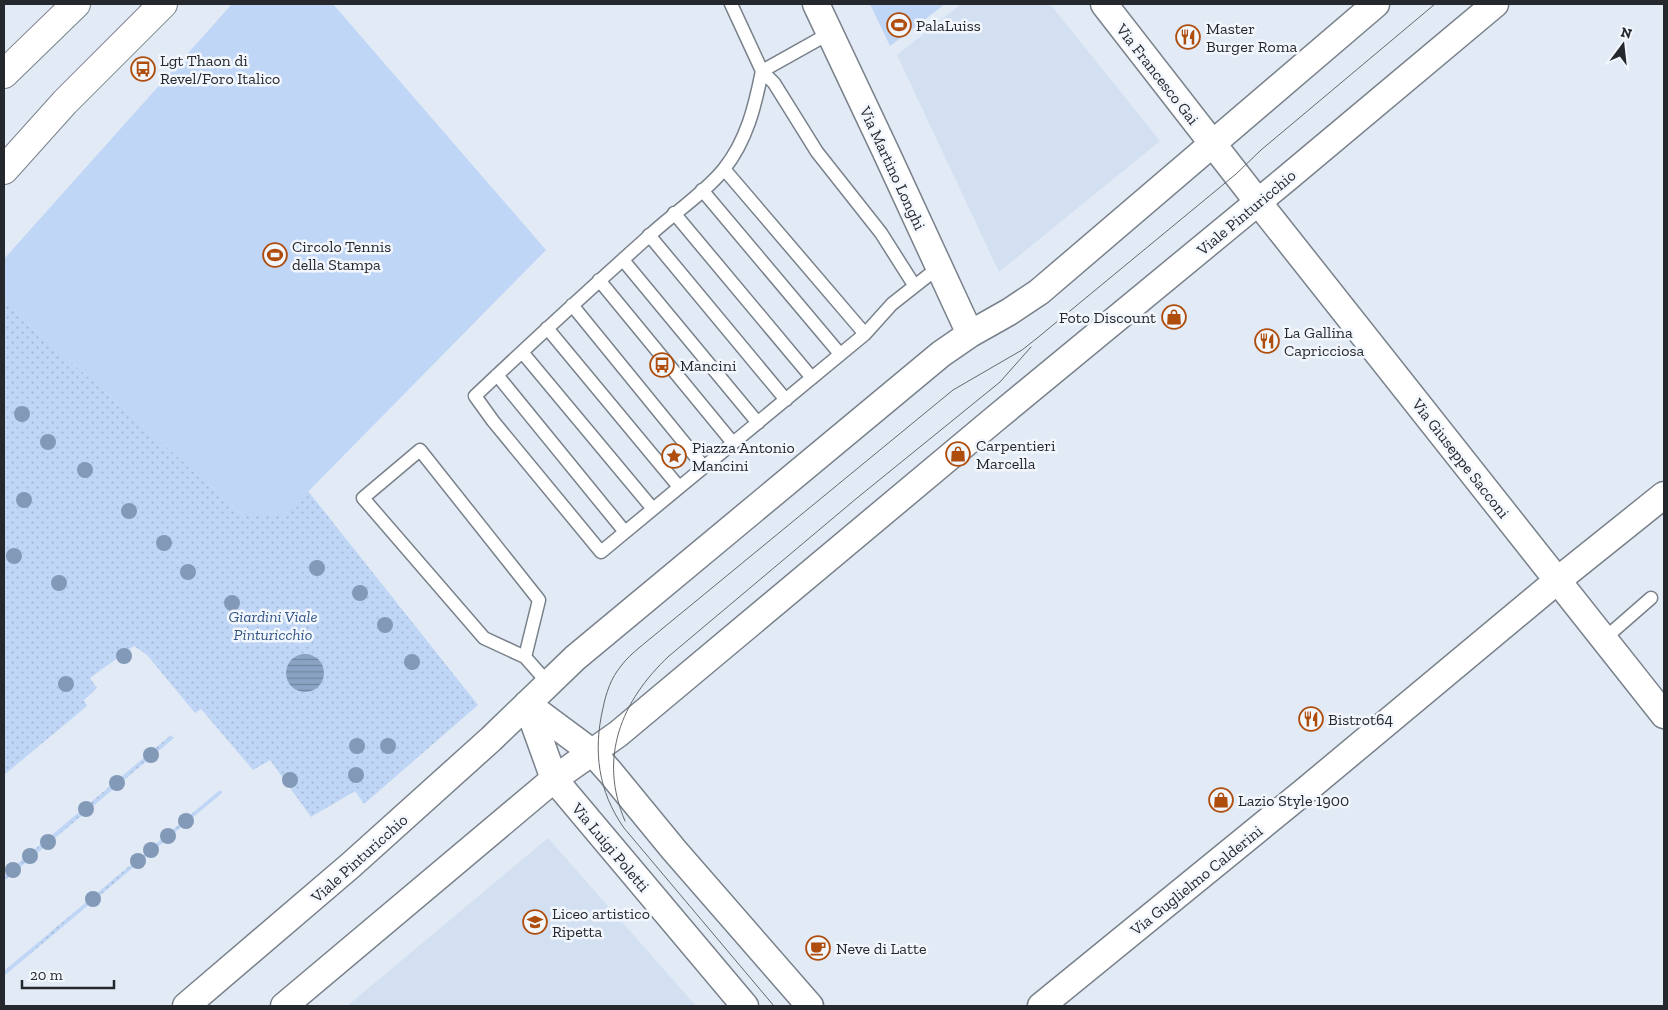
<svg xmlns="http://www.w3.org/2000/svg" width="1668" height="1010" font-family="'Zilla Slab',serif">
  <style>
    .built { fill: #d3e0f2 }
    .green { fill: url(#green-dots) }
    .pitch { fill: #c0d6f6 }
    .water { fill: url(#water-rules) }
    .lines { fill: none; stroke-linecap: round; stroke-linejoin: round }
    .service-casing { stroke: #79818b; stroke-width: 15 }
    .minor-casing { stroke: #79818b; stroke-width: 29 }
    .secondary-casing { stroke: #79818b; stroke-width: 30 }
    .service { stroke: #fff; stroke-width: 12 }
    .minor { stroke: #fff; stroke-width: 26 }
    .secondary { stroke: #fff; stroke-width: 28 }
    .tram { stroke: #63686e; stroke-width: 1 }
    .tree { fill: #8299b8 }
    .labels { text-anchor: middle; stroke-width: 5; stroke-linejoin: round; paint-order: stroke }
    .poi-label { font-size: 16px; fill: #25282c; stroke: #f2f6fd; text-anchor: start }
    .street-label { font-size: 16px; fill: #25282c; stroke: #f2f6fd }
    .park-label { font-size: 16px; font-style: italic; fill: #345786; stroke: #f2f6fd }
  </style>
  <defs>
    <pattern id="green-dots" width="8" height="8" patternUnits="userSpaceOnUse" patternTransform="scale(1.25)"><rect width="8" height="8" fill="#c0d6f6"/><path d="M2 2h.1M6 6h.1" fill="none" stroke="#a5b8d3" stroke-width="1.8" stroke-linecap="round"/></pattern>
    <pattern id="water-rules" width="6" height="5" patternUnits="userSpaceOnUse" patternTransform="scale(1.25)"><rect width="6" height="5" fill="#8aa3c5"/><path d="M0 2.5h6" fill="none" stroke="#7185a0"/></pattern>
  </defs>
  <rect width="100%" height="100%" fill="#e1eaf5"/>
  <path class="built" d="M961,4H1050L1160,141L999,272L897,55Z
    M548,838L696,1006H347Z"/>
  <path class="green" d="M4,302L242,514L308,491L478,705L364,804L355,791L311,817L270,760L253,770L201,709L195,713L147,655L134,646L90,678L97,688L84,700L87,706L4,775Z
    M171,735L174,738L4,881V875Z
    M220,790L222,793L4,976V971Z"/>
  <path class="pitch" d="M232,4H333L546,250L286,514H242L4,302V259Z
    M870,4H945L890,46Z"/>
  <path class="water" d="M286 673a19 19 0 1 1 38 0a19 19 0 1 1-38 0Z"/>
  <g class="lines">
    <g class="service-casing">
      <path id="service" d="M731,4L762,71L774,83L817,152L881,233L914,285
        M762,71C755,106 747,140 724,169C705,193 671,215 648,237C590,289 532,342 475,396L493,421L601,552L865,334L892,304L939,267
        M762,71L830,33
        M724,169L865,334
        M702,190L840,354
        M674,213L812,378
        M649,235L786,400
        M623,260L758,423
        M599,280L733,443
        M572,305L704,467
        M547,328L679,487
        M522,352L653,509
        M497,375L625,532
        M1604,639L1651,598
        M525,657L484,638L363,498L420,450L539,600L525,657L548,683"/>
    </g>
    <g class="minor-casing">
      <path id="minor" d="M816,4L885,150L970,334
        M1104,4L1258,202L1664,715
        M527,704L593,753L610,772L674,850L810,1006
        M527,704L554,779L745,1006
        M186,1006L351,865L491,739L575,658L941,354L970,334L1009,312L1039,292L1376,4
        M284,1006L554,779L618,734L996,418L1286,179L1495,4
        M1041,1006L1306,790L1558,580L1664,495"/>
    </g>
    <g class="secondary-casing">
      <path id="secondary" d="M4,74L76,4
        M4,170L65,102L163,4"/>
    </g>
    <use href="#service" class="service"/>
    <use href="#minor" class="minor"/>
    <use href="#secondary" class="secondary"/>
    <path class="tram" d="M625,821C598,758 621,701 669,656L857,498L1000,382L1031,347
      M774,1006L624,828C598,791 593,751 603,708C606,693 611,678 621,666C626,659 633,653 640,647L953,390L1022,350L1036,339L1236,174L1261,150L1435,4"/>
  </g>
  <g class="tree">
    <circle cx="22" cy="414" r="8"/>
    <circle cx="48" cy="442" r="8"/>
    <circle cx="85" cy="470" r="8"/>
    <circle cx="24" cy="500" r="8"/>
    <circle cx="129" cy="511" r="8"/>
    <circle cx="164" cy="543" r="8"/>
    <circle cx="14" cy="556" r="8"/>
    <circle cx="317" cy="568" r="8"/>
    <circle cx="188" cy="572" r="8"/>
    <circle cx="59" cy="583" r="8"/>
    <circle cx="360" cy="593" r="8"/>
    <circle cx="232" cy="603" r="8"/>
    <circle cx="385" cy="625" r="8"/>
    <circle cx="124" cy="656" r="8"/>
    <circle cx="412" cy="662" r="8"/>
    <circle cx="66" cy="684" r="8"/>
    <circle cx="357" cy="746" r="8"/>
    <circle cx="388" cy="746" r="8"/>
    <circle cx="151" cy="755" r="8"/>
    <circle cx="356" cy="775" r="8"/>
    <circle cx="290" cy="780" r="8"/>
    <circle cx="117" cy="783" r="8"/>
    <circle cx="86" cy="809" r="8"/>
    <circle cx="186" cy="821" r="8"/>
    <circle cx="168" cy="836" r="8"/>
    <circle cx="48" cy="842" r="8"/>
    <circle cx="151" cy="850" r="8"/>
    <circle cx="30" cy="856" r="8"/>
    <circle cx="138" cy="861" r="8"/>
    <circle cx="13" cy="870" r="8"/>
    <circle cx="93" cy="899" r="8"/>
  </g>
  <defs>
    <g id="stadium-ring" transform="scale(1.25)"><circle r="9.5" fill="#f2f6fd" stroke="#af4d0d" stroke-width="1.5"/><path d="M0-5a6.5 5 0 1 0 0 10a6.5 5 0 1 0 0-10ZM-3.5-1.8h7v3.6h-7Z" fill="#af4d0d"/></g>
    <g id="restaurant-ring" transform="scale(1.25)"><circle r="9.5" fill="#f2f6fd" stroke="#af4d0d" stroke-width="1.5"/><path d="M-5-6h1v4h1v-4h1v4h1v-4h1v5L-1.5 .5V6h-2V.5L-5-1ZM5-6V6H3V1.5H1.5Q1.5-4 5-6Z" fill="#af4d0d"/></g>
    <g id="bus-ring" transform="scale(1.25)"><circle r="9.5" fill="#f2f6fd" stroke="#af4d0d" stroke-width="1.5"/><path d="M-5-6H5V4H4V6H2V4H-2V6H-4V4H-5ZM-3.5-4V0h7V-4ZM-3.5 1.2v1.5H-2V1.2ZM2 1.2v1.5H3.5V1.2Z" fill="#af4d0d"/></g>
    <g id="shop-ring" transform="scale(1.25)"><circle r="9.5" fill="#f2f6fd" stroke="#af4d0d" stroke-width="1.5"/><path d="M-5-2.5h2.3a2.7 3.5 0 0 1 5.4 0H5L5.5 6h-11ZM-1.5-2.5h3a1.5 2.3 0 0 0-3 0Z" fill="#af4d0d"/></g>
    <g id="sight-ring" transform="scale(1.25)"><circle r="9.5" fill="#f2f6fd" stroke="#af4d0d" stroke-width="1.5"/><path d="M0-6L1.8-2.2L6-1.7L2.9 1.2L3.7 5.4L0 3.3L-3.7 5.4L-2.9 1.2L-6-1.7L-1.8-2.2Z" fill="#af4d0d"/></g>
    <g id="school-ring" transform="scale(1.25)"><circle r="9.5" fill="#f2f6fd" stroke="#af4d0d" stroke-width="1.5"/><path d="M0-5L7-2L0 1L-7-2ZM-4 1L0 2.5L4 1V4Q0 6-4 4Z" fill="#af4d0d"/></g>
    <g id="cafe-ring" transform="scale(1.25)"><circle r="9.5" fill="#f2f6fd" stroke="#af4d0d" stroke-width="1.5"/><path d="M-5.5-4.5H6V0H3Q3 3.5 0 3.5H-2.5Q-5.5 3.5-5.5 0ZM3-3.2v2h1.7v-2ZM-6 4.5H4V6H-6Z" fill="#af4d0d"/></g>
  </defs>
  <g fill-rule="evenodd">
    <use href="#stadium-ring" x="899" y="25"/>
    <use href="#restaurant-ring" x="1188" y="37"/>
    <use href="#bus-ring" x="143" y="69"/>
    <use href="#stadium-ring" x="275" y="255"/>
    <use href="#shop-ring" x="1174" y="317"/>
    <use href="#restaurant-ring" x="1267" y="341"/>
    <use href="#bus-ring" x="662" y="365"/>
    <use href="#shop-ring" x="958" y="454"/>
    <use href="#sight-ring" x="674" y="456"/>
    <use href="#restaurant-ring" x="1311" y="719"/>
    <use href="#shop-ring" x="1221" y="800"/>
    <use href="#school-ring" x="535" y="922"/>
    <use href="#cafe-ring" x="818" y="948"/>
  </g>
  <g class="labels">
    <g class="poi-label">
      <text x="916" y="31">PalaLuiss</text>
      <text x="1206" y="34">Master<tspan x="1206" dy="18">Burger Roma</tspan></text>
      <text x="160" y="66">Lgt Thaon di<tspan x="160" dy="18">Revel/Foro Italico</tspan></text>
      <text x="292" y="252">Circolo Tennis<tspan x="292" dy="18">della Stampa</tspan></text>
      <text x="1156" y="323" text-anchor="end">Foto Discount</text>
      <text x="1284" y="338">La Gallina<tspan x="1284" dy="18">Capricciosa</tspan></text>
      <text x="680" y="371">Mancini</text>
      <text x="976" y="451">Carpentieri<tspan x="976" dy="18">Marcella</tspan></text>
      <text x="692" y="453">Piazza Antonio<tspan x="692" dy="18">Mancini</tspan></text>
      <text x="1328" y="725">Bistrot64</text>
      <text x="1238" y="806">Lazio Style 1900</text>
      <text x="552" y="919">Liceo artistico<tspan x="552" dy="18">Ripetta</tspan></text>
      <text x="836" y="954">Neve di Latte</text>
    </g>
    <g class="street-label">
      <text transform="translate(1158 74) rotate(52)" y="6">Via Francesco Gai</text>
      <text transform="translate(893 168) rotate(65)" y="6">Via Martino Longhi</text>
      <text transform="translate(1246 212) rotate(-40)" y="6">Viale Pinturicchio</text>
      <text transform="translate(1461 458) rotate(52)" y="6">Via Giuseppe Sacconi</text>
      <text transform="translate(611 847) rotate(50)" y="6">Via Luigi Poletti</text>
      <text transform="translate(359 858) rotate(-42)" y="6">Viale Pinturicchio</text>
      <text transform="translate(1196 880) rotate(-39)" y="6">Via Guglielmo Calderini</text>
    </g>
    <g class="park-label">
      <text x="273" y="622">Giardini Viale<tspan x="273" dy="18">Pinturicchio</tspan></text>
    </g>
  </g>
  <rect width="1668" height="1010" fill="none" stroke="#25282c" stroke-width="10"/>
  <g transform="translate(1623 45) rotate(15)" stroke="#f2f6fd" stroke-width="4" paint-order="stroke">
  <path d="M0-4L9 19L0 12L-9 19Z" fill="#25282c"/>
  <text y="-8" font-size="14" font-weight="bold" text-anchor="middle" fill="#25282c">N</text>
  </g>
  <path d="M22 980v8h92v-8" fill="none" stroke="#25282c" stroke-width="2.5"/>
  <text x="30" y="980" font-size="15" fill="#25282c" stroke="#f2f6fd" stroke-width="4" paint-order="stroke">20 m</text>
</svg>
